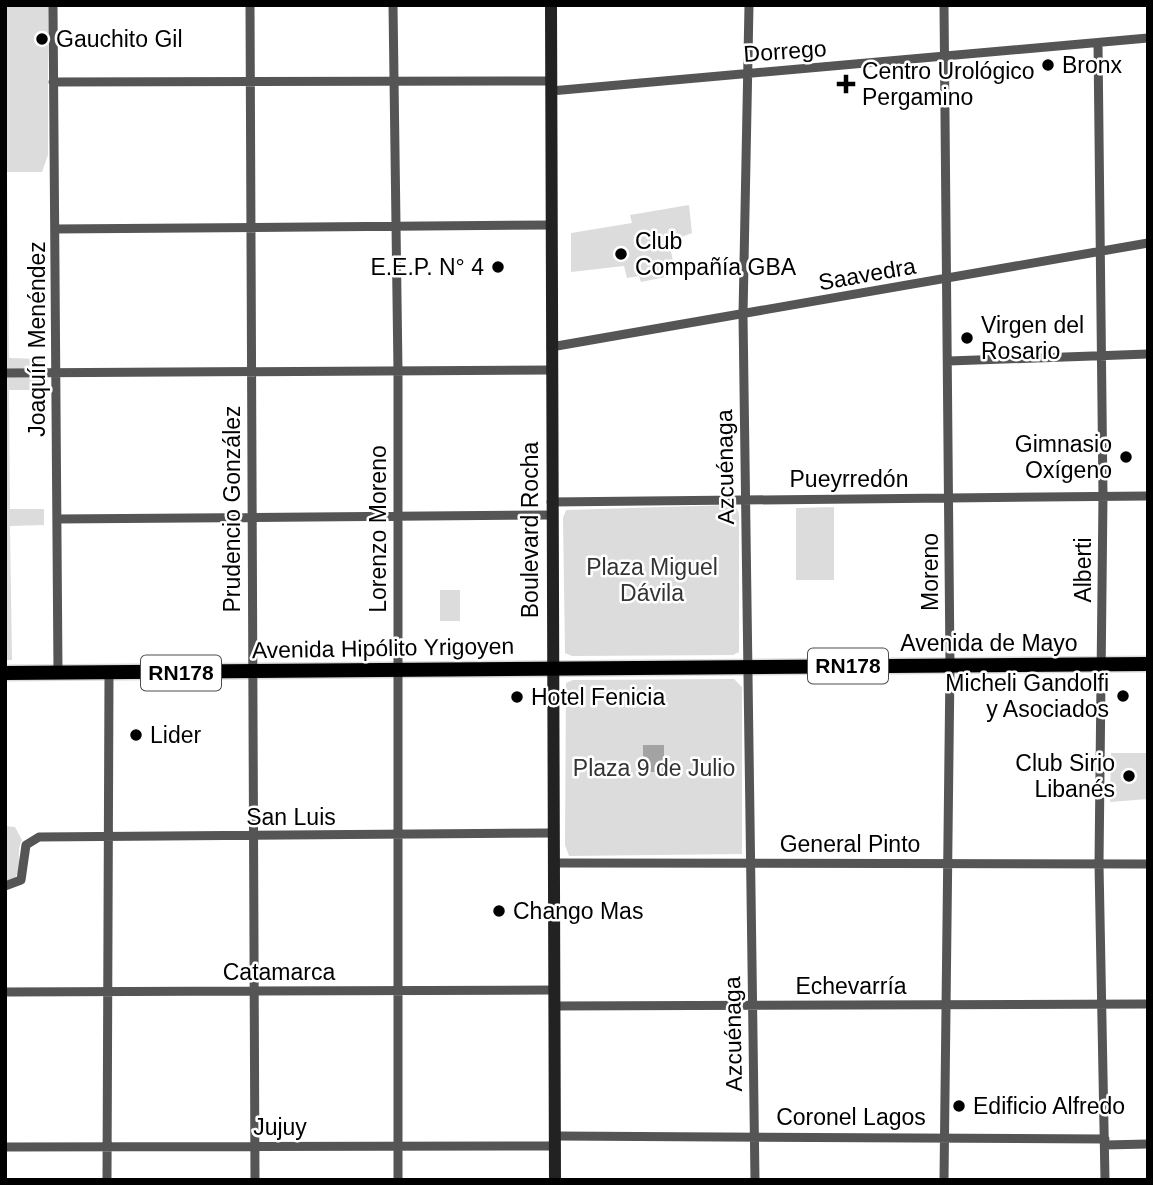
<svg xmlns="http://www.w3.org/2000/svg" width="1153" height="1185" font-family="Helvetica,sans-serif">
  <style>
    .green { fill: #dcdcdc }
    .water { fill: #a3a3a3 }
    .lines { fill: none; stroke-linecap: round; stroke-linejoin: round }
    .primary-casing { stroke: #dbdbdb; stroke-width: 17 }
    .street { stroke: #555; stroke-width: 9 }
    .secondary { stroke: #222; stroke-width: 12 }
    .primary { stroke: #000; stroke-width: 14 }
    .poi-dot { fill: #000; stroke: #fff; stroke-width: 2.5 }
    .labels { text-anchor: middle; stroke-width: 5; stroke-linejoin: round; paint-order: stroke }
    .shield { fill: #fff; stroke: #4c4c4c; stroke-width: 2 }
    .shield-label { font-size: 21px; font-weight: bold; fill: #000 }
    .poi-label { font-size: 23px; fill: #000; stroke: #fff; text-anchor: start }
    .street-label { font-size: 23px; fill: #000; stroke: #fff }
    .park-label { font-size: 23px; fill: #333; stroke: #fff }
  </style>
  <rect width="100%" height="100%" fill="#fff"/>
  <path class="green" d="M5,5H48L53,20L48,36V155L42,172H7L9,358L43,359L42,390H9L10,509H44V525L10,526L12,660H5Z
    M689,205L692,233L669,242L676,275L641,282L639,276L627,278L624,266L571,272V233L632,223L630,215Z
    M729,505L737,509L739,514V652L733,655L572,656L565,653L563,518L566,510Z
    M834,507V580H796V508Z
    M440,590H460V621H440Z
    M734,679L742,687V854L569,856L565,845L566,683L573,680Z
    M1111,753H1148V799L1110,802Z
    M5,826L15,827L22,840C15,852 23,866 15,878L5,881Z"/>
  <path class="water" d="M643,745H664V772H643Z"/>
  <g class="lines">
    <g class="primary-casing">
      <path id="primary" d="M5,673L1148,664"/>
    </g>
    <path class="street" d="M53,5L58,673
      M250,5L255,1180
      M393,5L398,371V1180
      M749,5L743,315L755,1180
      M944,5L950,666L944,1180
      M1098,44L1103,496L1099,864L1105,1180
      M53,82L551,81
      M551,91L1148,38
      M55,229L551,225
      M551,347L1148,243
      M949,361L1148,354
      M5,373L551,370
      M551,502L1148,496
      M57,519L551,515
      M553,863L1148,864
      M5,886L21,880L26,845L39,837L552,833
      M5,992L553,990
      M554,1006L1148,1004
      M555,1136L1105,1139
      M1105,1145L1148,1144
      M5,1147L555,1146
      M107,1180L109,673"/>
    <path class="secondary" d="M551,5L555,1180"/>
    <use href="#primary" class="primary"/>
  </g>
  <g class="poi-dot">
    <circle cx="42" cy="39" r="7"/>
    <circle cx="1048" cy="65" r="7"/>
    <path d="M842.5 73.5h7v7h7v7h-7v7h-7v-7h-7v-7h7z"/>
    <circle cx="621" cy="254" r="7"/>
    <circle cx="498" cy="267" r="7"/>
    <circle cx="967" cy="338" r="7"/>
    <circle cx="1126" cy="457" r="7"/>
    <circle cx="1123" cy="696" r="7"/>
    <circle cx="517" cy="697" r="7"/>
    <circle cx="136" cy="735" r="7"/>
    <circle cx="1129" cy="776" r="7"/>
    <circle cx="499" cy="911" r="7"/>
    <circle cx="959" cy="1106" r="7"/>
  </g>
  <g class="labels">
    <g class="shield">
      <rect x="808" y="648.5" width="80" height="35" rx="5"/>
      <rect x="141" y="655.5" width="80" height="35" rx="5"/>
    </g>
    <g class="shield-label">
      <text x="848" y="673">RN178</text>
      <text x="181" y="680">RN178</text>
    </g>
    <g class="poi-label">
      <text x="56" y="47">Gauchito Gil</text>
      <text x="1062" y="73">Bronx</text>
      <text x="862" y="79">Centro Urológico<tspan x="862" dy="26">Pergamino</tspan></text>
      <text x="635" y="249">Club<tspan x="635" dy="26">Compañía GBA</tspan></text>
      <text x="484" y="275" text-anchor="end">E.E.P. N° 4</text>
      <text x="981" y="333">Virgen del<tspan x="981" dy="26">Rosario</tspan></text>
      <text x="1112" y="452" text-anchor="end">Gimnasio<tspan x="1112" dy="26">Oxígeno</tspan></text>
      <text x="1109" y="691" text-anchor="end">Micheli Gandolfi<tspan x="1109" dy="26">y Asociados</tspan></text>
      <text x="531" y="705">Hotel Fenicia</text>
      <text x="150" y="743">Lider</text>
      <text x="1115" y="771" text-anchor="end">Club Sirio<tspan x="1115" dy="26">Libanés</tspan></text>
      <text x="513" y="919">Chango Mas</text>
      <text x="973" y="1114">Edificio Alfredo</text>
    </g>
    <g class="street-label">
      <text transform="translate(785 51) rotate(-4)" y="8">Dorrego</text>
      <text transform="translate(867 274) rotate(-10)" y="8">Saavedra</text>
      <text transform="translate(37 339) rotate(-90)" y="8">Joaquín Menéndez</text>
      <text transform="translate(725 467) rotate(-91)" y="8">Azcuénaga</text>
      <text x="849" y="487">Pueyrredón</text>
      <text transform="translate(232 509) rotate(-90)" y="8">Prudencio González</text>
      <text transform="translate(378 529) rotate(-90)" y="8">Lorenzo Moreno</text>
      <text transform="translate(530 530) rotate(-90)" y="8">Boulevard Rocha</text>
      <text transform="translate(1083 570) rotate(-90)" y="8">Alberti</text>
      <text transform="translate(930 572) rotate(-90)" y="8">Moreno</text>
      <text x="989" y="651">Avenida de Mayo</text>
      <text transform="translate(383 648) rotate(-1)" y="8">Avenida Hipólito Yrigoyen</text>
      <text x="291" y="825">San Luis</text>
      <text x="850" y="852">General Pinto</text>
      <text x="279" y="980">Catamarca</text>
      <text x="851" y="994">Echevarría</text>
      <text transform="translate(733 1034) rotate(-91)" y="8">Azcuénaga</text>
      <text x="851" y="1125">Coronel Lagos</text>
      <text x="280" y="1135">Jujuy</text>
    </g>
    <g class="park-label">
      <text x="652" y="575">Plaza Miguel<tspan x="652" dy="26">Dávila</tspan></text>
      <text x="654" y="776">Plaza 9 de Julio</text>
    </g>
  </g>
  <rect width="1153" height="1185" fill="none" stroke="#000000" stroke-width="14"/>
</svg>
